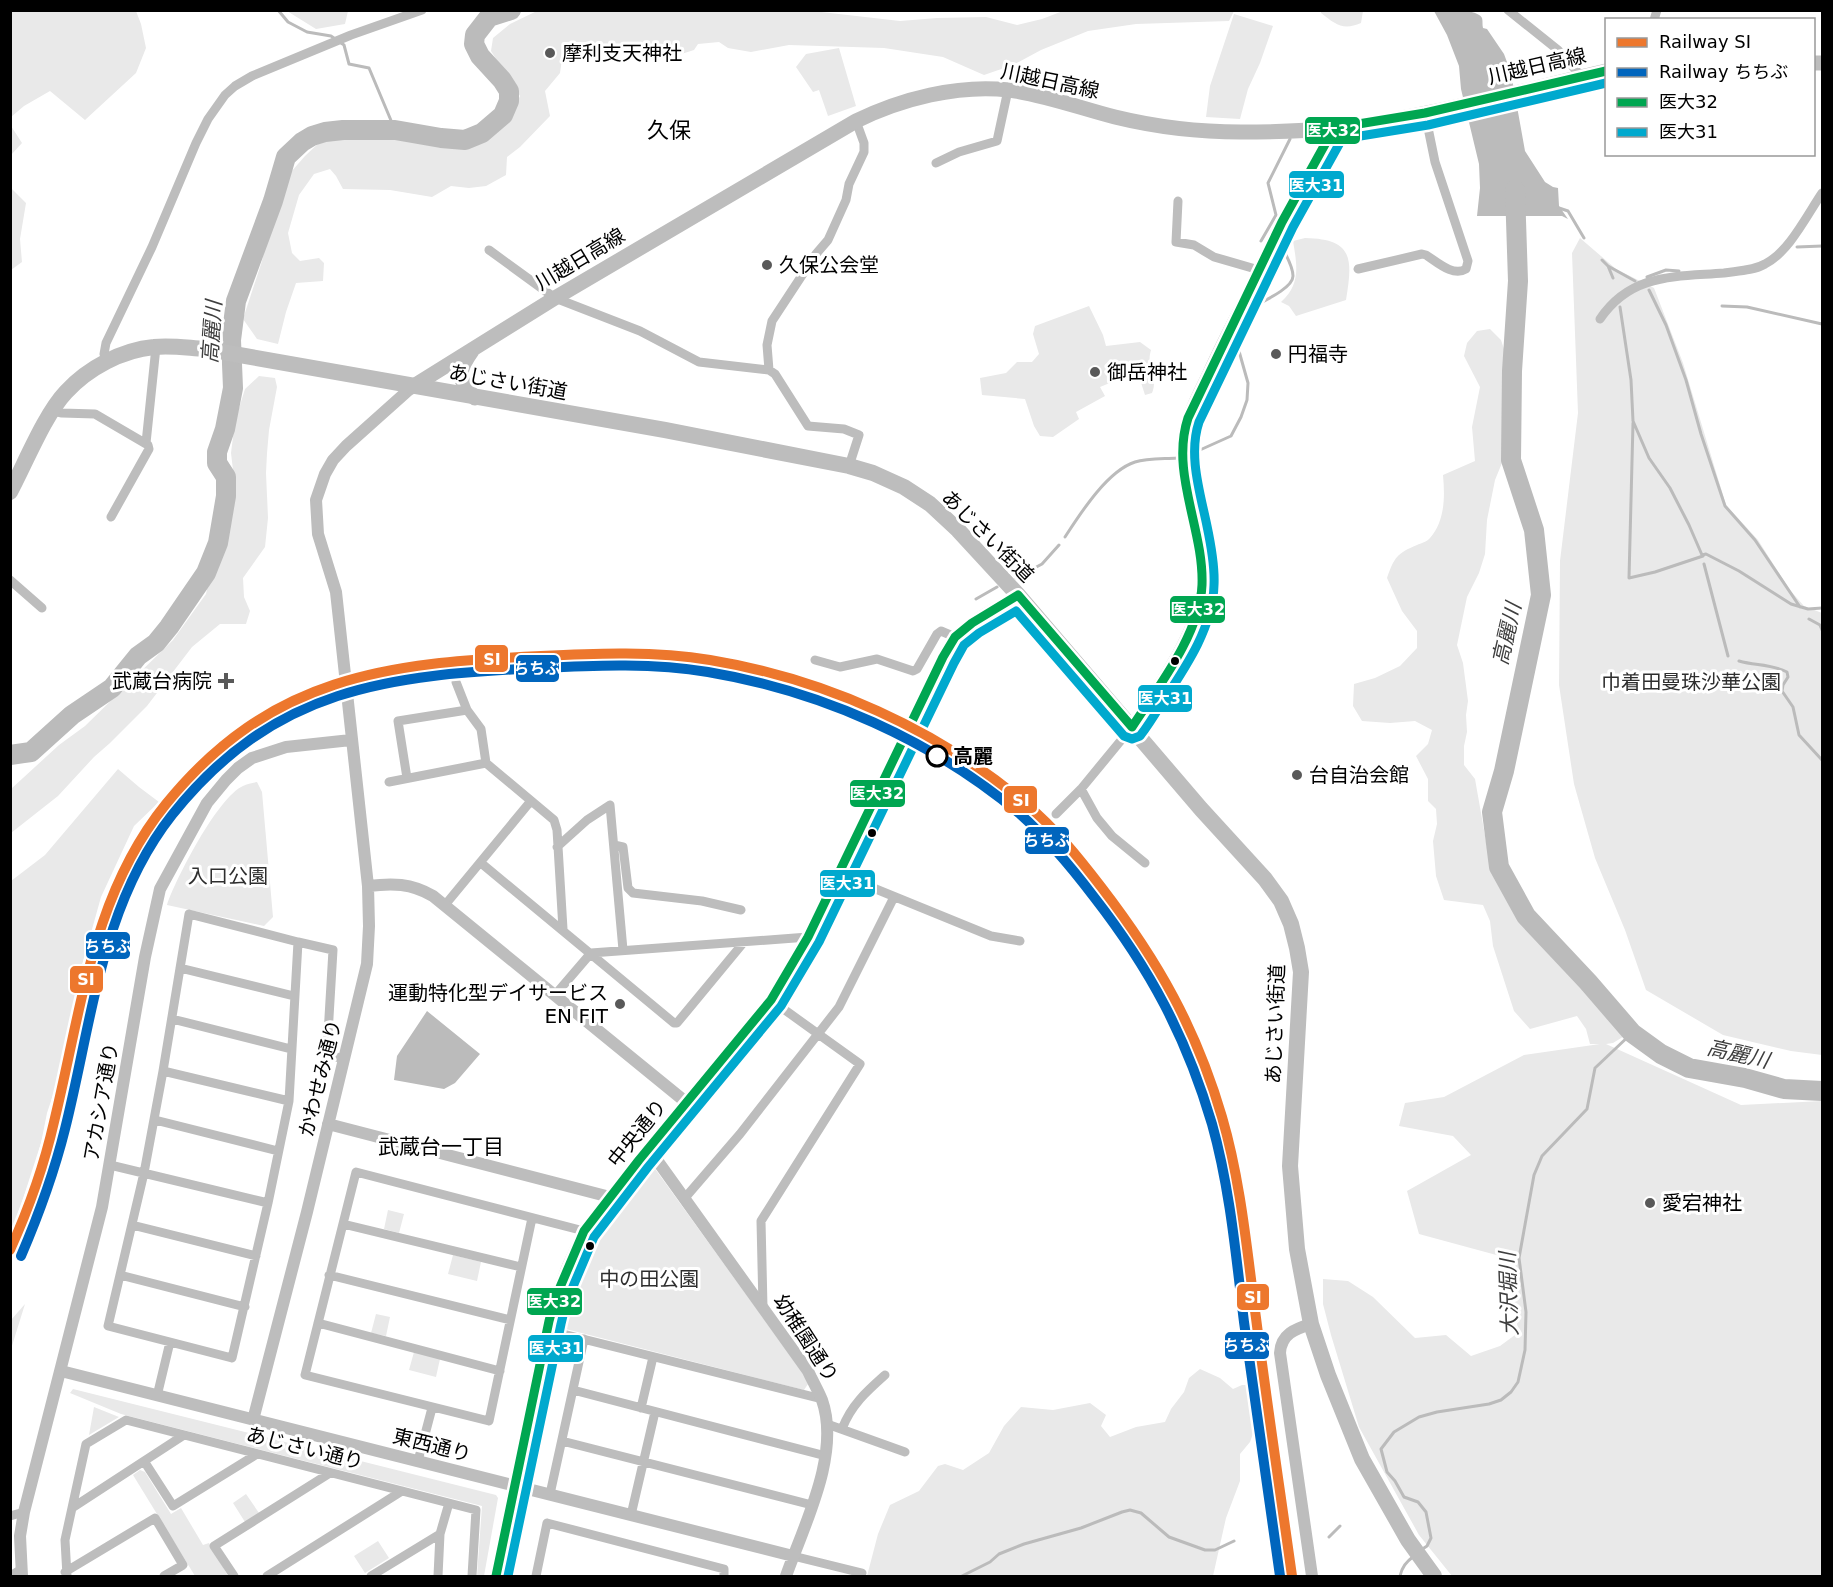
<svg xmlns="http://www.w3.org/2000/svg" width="1833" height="1587" font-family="'DejaVu Sans','Noto Sans JP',sans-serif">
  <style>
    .green { fill: #e9e9e9 }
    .water { fill: #bbb }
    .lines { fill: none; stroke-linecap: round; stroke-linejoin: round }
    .stream { stroke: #bbb; stroke-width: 3 }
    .river { stroke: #bbb; stroke-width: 20 }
    .tertiary-tunnel { stroke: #d9d9d9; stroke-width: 12; stroke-dasharray: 12 6; stroke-linecap: butt }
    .minor { stroke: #bdbdbd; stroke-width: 9 }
    .tertiary { stroke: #bdbdbd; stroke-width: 12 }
    .primary { stroke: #bdbdbd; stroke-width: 15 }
    .trunk { stroke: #bdbdbd; stroke-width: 16 }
    .bus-1-casing { stroke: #fff; stroke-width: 14 }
    .bus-2-casing { stroke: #fff; stroke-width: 14 }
    .bus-1 { stroke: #00a651; stroke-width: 9 }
    .bus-2 { stroke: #00a9ce; stroke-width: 9 }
    .rail-1-casing { stroke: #fff; stroke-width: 15 }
    .rail-2-casing { stroke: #fff; stroke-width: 15 }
    .rail-1 { stroke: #ed772d; stroke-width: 10 }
    .rail-2 { stroke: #0065bd; stroke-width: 10 }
    .poi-dot { fill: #595959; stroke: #fff; stroke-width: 2 }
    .bus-dot { fill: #000; stroke: #fff; stroke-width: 2 }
    .stop-dot { fill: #fff; stroke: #000; stroke-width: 3 }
    .labels { text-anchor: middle; stroke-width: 6; stroke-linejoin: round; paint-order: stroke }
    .poi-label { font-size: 20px; fill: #000; stroke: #fff; text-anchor: start }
    .street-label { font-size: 20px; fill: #000; stroke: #fff }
    .park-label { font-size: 20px; fill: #2e2e2e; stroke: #fff }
    .stop-label { font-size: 20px; font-weight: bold; fill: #000; stroke: #fff; text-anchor: start }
    .water-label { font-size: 21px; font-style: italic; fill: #3f3f3f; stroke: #fff }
    .neighbourhood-label { font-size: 21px; fill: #000; stroke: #fff }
    .quarter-label { font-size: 22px; fill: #000; stroke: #fff }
    .line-badge { stroke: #fff; stroke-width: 2 }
    .badge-label { font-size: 16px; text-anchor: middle; font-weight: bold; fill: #fff }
  </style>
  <rect width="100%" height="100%" fill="#fff"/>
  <path class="green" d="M11,10L136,11L141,24L146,48L136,73L85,120L50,91L24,106L11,117Z
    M539,10H804L900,21L937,18L986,17L1017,25L1042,19L1063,11H1234L1229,21L1136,24L1088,31L1041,50L1013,65L984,75L943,57L884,48L789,45L751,52L728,48L719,42L698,44L694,50L675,56L642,59L623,54H594L584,48L564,45L560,73L545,91L550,116L520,147L507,157L506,175L486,186L469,188L451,186L432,197L390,190L343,189L336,176L330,169L314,174L299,195L288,233L292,253L300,261L319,258L324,263L323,281L296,283L286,312L278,344L257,339L243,319L262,261L274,206L291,172L305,156L322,140L343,136L417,138L441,144L467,145L483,136L511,115L520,96L491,51L493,38L510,24Z
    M287,11H348L345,24L316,29Z
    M1321,11V10L1363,11L1361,23C1343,31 1335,24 1321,13Z
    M1234,14L1273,26L1260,63L1248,89L1240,119L1206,117L1210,86Z
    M839,48L856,106L828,116L819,90L813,92L796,67L806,54Z
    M11,126L22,143L11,155H10Z
    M11,188L26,203L20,239L22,262L11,270Z
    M1305,238C1353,239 1353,258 1346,300L1296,316L1289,306L1281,302C1301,284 1297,265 1293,241Z
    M1580,238L1616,269L1654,288L1683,363L1726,505L1758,540L1789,589L1804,606L1822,613V1055L1791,1051L1723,1035L1646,990L1625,930L1595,858L1574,784L1559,685L1560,561L1578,413L1572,253Z
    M1089,306L1103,335L1106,346L1140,342L1151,350C1150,354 1149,358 1150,361C1151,373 1157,381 1152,393L1145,395L1135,364L1115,367L1117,380L1100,387L1105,396L1076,412L1079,419L1053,437L1040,436L1034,426L1025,399L982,395L980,378L1006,373L1017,362H1032L1039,354L1033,334L1035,326Z
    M1490,329L1501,340L1508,361L1505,373L1502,429L1506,443L1504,458L1495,480L1487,520L1485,554L1479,573L1467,597L1457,645L1463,663L1468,701L1466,715L1467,732L1464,746V765L1475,779L1490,864L1517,911L1537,936L1614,1020L1626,1035L1613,1043L1606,1044L1741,1105L1822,1101V1576H1452L1419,1535L1359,1427L1331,1335L1323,1304V1279L1348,1281L1373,1297L1415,1338L1446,1335L1471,1356L1500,1346L1519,1332L1500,1256L1419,1234L1407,1191L1471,1155L1453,1136L1399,1126L1405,1103L1444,1097L1524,1055L1600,1044H1590L1586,1029L1577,1016L1530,1029L1514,1011L1493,946L1490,921L1483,905L1444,900L1436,876L1433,841L1437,824L1436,809L1428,801V779L1416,756L1428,744L1432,730L1415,721L1390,723L1362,721L1353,706L1354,684L1375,678L1400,666L1417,648V631L1402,611L1387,578C1394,558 1397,553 1417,545C1421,543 1427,542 1430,538C1445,521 1445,497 1443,475L1475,461L1472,427L1480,387L1464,356L1467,343L1477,331Z
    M259,376L275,378L277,387L269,430L267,453L266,473L268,518L265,547L243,578L244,597L250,611L246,624H220L192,647L147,706L110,743L94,757L58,796L11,833V789L59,745L85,726L173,640L206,594L212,566L228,532L232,518L235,487L231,453L235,421L245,389Z
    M118,769L139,787L159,802L134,826L101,897L79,976L58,1080L47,1113L41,1143L11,1236V881L45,855Z
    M257,782L262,792L273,917L264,926L167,905C176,878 218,797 243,786C247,784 252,783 257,782Z
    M648,1166H653L803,1373L808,1384L804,1390L562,1328L559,1322L581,1261L602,1221Z
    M388,1210L404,1214L399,1233L384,1229Z
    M453,1255L481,1262L477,1281L448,1274Z
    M25,1304L11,1349V1320Z
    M376,1314L390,1317L386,1336L371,1333Z
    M414,1352L440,1359L436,1377L409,1370Z
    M1200,1369L1220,1378L1233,1389L1242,1385H1252L1251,1398L1257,1422L1250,1442L1240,1454V1481L1226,1518L1213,1576H867L878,1534L890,1505L919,1491L938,1466L945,1464L963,1470L989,1453L1004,1426L1021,1407L1053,1410L1090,1403L1106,1415L1101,1426L1110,1437L1136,1427L1165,1422L1171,1409L1184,1392L1189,1378Z
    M73,1389L496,1495L498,1498L484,1576H477L482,1506L121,1414L70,1393Z
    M94,1407L119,1417L89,1435Z
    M140,1470L145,1472L171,1514L181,1508L203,1545L209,1543L228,1576H195L133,1475Z
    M246,1494L259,1513L245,1522L233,1503Z
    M378,1541L389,1558L365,1573L354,1556Z"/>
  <path class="water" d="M1434,11C1444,11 1477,8 1482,18C1483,21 1482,25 1483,28L1487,29L1504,54L1511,73L1525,151L1545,182L1553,187L1558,188L1559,206L1568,219L1562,216H1477L1480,188L1479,164L1461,89L1459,66L1447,35Z
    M427,1011L480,1054L455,1083L444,1089L394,1080L397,1056Z"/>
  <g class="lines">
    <path class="stream" d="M278,10L288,22L307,32L331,36L344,45L349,64L369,68L395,130
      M1559,208L1568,211L1584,238
      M1261,241L1276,215L1268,183L1290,139
      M1797,247L1822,246
      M1602,260L1608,266L1613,278
      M1608,266L1635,281
      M1647,277L1666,270L1679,271
      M1649,290L1666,325L1686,380L1701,434L1725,506L1755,540L1800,607
      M1722,306L1747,307L1822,324
      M1620,307L1631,380L1633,421L1649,458L1670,488L1689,525L1702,555L1706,554L1739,571L1791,604L1808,609L1822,608
      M1249,309C1259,303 1293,289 1293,276C1293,267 1287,257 1283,249L1280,247
      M1633,423L1629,578L1655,572L1703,556
      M1191,454L1231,436L1241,417L1247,400L1248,383L1235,337L1244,317
      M1065,537C1080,514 1107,471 1135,462C1147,458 1164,459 1177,458
      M1704,564L1728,656
      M1016,578L1042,564L1059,545
      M976,599L997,587
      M1809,619L1820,625L1822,630
      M1739,661C1756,666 1769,663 1787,672L1788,677L1783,685L1782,691L1793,707L1799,735L1822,760
      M1329,1537L1340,1526
      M1421,1550L1427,1546L1431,1538L1426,1512L1418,1502L1404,1497L1395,1481L1387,1472L1381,1449L1394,1432L1419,1417L1437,1412L1489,1404L1501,1400L1511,1392L1518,1382L1525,1350L1526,1312L1519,1258L1534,1175L1542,1156L1587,1109L1595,1068L1632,1033
      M962,1576L990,1562L999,1554L1024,1544L1081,1528L1122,1512L1130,1510L1141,1513L1169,1537L1205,1550H1215L1234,1541
      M1400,1576C1402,1567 1406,1562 1414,1556"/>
    <path class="river" d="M1515,190L1518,281L1512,371L1511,460L1534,530L1541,595L1504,771L1492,812L1499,867L1526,916L1588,982L1632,1033L1661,1054L1689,1068L1745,1078L1784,1089L1822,1091
      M10,755L31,752L72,715L112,688L138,656L156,643L169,627L206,573L218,543L226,496V477L217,463V452L225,429L233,388L231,340L236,301L273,201L286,157L302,142L312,136L325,132L343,130H395L441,138L465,140L482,133L503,115L509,101V91L502,80L480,56L474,44L475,35L489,17L511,10"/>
    <path class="tertiary-tunnel" d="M898,750L929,686"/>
    <path class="minor" d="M1508,10L1558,50L1582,77
      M1654,20L1657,10
      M936,163L959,152L997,141L1008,90
      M1178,201L1176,242L1194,245L1214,257L1259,270
      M489,250L555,298L640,331L699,362L769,370L775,374L808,426L844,429L859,435L849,466
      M1358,269L1422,254L1426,255C1437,262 1453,277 1466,269L1468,261L1435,162L1425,113
      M1600,319C1631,273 1675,277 1724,273C1737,271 1753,271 1765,264C1789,252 1807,215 1822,193
      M107,361L104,354L106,343L152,247L196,143L208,119L225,95L235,86L252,76L351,35L422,10
      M769,370L767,345L772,321L816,254L828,240L846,200L849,184L864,152V143L856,121
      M53,411L62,413L95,414L148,445L149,449L111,517
      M146,443L156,347
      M10,580L42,608
      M815,660L840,667L877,659L913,671L917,669L937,634L941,631L955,637
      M456,682L467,710L481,729L486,763L554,820L557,830L563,929
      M407,778L398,721L467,710
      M389,782L486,763
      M1081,789L1097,818L1112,836L1145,863
      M610,805L623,950
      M1056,814L1081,789L1132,727
      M614,845L623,847L628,888L633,893L702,901L741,910
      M557,847L587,820L610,805
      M481,863L674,1023H677L744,942
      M839,874L991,936L1020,941
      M445,905L530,802
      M189,914L298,942L289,1101L268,1203L232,1358L108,1326L144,1173L163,1071Z
      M298,942L333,950L327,1051L335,1057L343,1058
      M180,968L294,996
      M555,995L591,953L808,937
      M172,1019L291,1049
      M163,1071L289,1101
      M155,1120L278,1151
      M110,1165L268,1203
      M684,1199L740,1134L839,1007L894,897
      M532,1218L489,1421L305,1375L356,1172L584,1231
      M343,1224L521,1267
      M132,1225L256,1256
      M120,1275L245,1307
      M329,1275L510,1320
      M763,1307L761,1221L860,1064L771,1000
      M318,1323L500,1371
      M547,1330L822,1399
      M573,1390L826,1456
      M157,1396L170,1342
      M641,1408L653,1357
      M827,1424L905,1452
      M842,1429C851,1405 867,1391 885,1375
      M562,1441L812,1505
      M144,1461L173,1506L257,1454
      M418,1461L432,1408
      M550,1494L584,1339
      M72,1508L184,1435
      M631,1515L655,1412
      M10,1516L24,1512
      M793,1556L862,1573
      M65,1572L155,1518L183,1565L164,1576
      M10,1576L20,1570
      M67,1576L65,1540L86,1444L126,1420L476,1510L472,1576
      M234,1576L214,1546L330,1473
      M267,1576L402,1491
      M371,1576L440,1534
      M438,1576L440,1534L449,1503
      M536,1576L547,1523L724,1569V1576"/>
    <path class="tertiary" d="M929,686C937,670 944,650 956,637C972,619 997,608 1018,595
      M1132,727C1156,689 1199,632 1202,586C1204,537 1173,471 1186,424C1191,407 1200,391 1208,374C1222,343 1238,312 1254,281C1267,255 1278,228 1292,203C1306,178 1323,154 1334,128
      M368,886C392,883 411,883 433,896L687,1103
      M328,1124L610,1197
      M649,1149L808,1371C812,1380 818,1390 822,1400C841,1454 804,1525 786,1576
      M1311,1324C1295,1329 1281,1334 1280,1353L1312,1576
      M61,1371L793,1556
      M253,1420L307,1212L367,964L369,926L368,886L336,592L318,534L316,500L325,474L333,460L346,446L412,387
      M22,1576L20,1536L24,1512L102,1207L145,957L160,889L207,803L226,780L238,768L252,758L286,747L351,740
      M496,1576L549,1321L555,1299L568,1266L584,1231L639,1160L771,1000L791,968L808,937L898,750"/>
    <path class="primary" d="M1814,63H1822
      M472,351C457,372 457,379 475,398
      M412,387L555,298L856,121C901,99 958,84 1009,90C1045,95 1080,108 1115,117C1156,127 1198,132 1241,132C1272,132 1305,131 1336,128C1427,117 1517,92 1606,71"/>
    <path class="trunk" d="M10,492C25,464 45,414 66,392C88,368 122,350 154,347C171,345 188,348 205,349L665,430L849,466L873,473L904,487L930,504L958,530L1018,595L1201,809L1265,879L1281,901L1291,924L1297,948L1301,972L1290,1166L1297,1249L1311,1324L1328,1375L1362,1459L1408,1540L1434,1576"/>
    <g class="bus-1-casing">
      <path id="bus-1" d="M496,1576L549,1321L555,1299L584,1231L639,1160L771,1000L808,937L943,657L955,637L972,623L1018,595L1132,727C1158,687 1200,634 1202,585C1204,529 1170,473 1188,418L1282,222L1334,128L1425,113L1606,71"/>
    </g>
    <g class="bus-2-casing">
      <path id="bus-2" d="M508,1576L561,1324L566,1303L594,1237L648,1167L781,1006L819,942L954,663L964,645L979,633L1016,611L1124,736L1132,739L1140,736C1147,727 1154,716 1160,706C1183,671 1213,629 1214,585C1215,565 1211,545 1207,526C1200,492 1188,455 1199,422L1293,227L1342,139L1428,125L1606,83"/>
    </g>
    <use href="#bus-1" class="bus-1"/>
    <use href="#bus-2" class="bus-2"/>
    <g class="rail-1-casing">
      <path id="rail-1" d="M10,1250C29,1208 44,1166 54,1122C81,1012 92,895 166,804C270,676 386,663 541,656C597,653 655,651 710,660C825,679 937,729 1026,804C1055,828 1079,858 1102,888C1158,961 1196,1028 1222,1117C1241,1182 1247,1251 1256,1318C1267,1404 1280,1490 1292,1576"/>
    </g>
    <g class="rail-2-casing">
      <path id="rail-2" d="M21,1256C39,1214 54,1173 65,1129C92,1022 101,905 172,815C274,687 388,675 541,668C597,665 654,663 708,672C821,691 932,740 1020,814C1048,839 1072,868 1094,897C1150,969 1186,1036 1212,1124C1230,1188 1236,1256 1244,1322C1256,1407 1268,1492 1280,1576"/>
    </g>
    <use href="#rail-1" class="rail-1"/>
    <use href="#rail-2" class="rail-2"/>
  </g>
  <g class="poi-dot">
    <circle cx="550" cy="53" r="6"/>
    <circle cx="767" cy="265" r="6"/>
    <circle cx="1276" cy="354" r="6"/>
    <circle cx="1095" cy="372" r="6"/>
    <path d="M223 672h6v6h6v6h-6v6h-6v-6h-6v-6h6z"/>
    <circle cx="1297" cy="775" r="6"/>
    <circle cx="620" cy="1004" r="6"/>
    <circle cx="1650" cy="1203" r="6"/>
  </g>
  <g class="bus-dot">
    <circle cx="1175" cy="661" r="5"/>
    <circle cx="872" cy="833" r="5"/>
    <circle cx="590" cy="1246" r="5"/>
  </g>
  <circle class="stop-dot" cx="937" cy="756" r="10"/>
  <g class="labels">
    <g class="poi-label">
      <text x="562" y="60">摩利支天神社</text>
      <text x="779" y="272">久保公会堂</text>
      <text x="1288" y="361">円福寺</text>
      <text x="1107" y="379">御岳神社</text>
      <text x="212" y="688" text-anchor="end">武蔵台病院</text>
      <text x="1309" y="782">台自治会館</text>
      <text x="608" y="1000" text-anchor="end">運動特化型デイサービス<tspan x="608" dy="23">EN FIT</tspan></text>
      <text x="1662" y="1210">愛宕神社</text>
    </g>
    <g class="street-label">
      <text transform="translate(1537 66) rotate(-13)" y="7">川越日高線</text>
      <text transform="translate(1050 81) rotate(12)" y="7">川越日高線</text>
      <text transform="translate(580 259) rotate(-31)" y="7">川越日高線</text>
      <text transform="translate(508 382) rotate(10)" y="7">あじさい街道</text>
      <text transform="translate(988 536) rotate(45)" y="7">あじさい街道</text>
      <text transform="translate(1275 1024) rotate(-88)" y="7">あじさい街道</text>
      <text transform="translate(320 1078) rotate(-76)" y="7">かわせみ通り</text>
      <text transform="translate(101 1102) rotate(-80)" y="7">アカシア通り</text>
      <text transform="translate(637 1133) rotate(-51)" y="7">中央通り</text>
      <text transform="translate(806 1338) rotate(57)" y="7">幼稚園通り</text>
      <text transform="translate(432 1445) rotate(14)" y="7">東西通り</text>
      <text transform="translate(305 1448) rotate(14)" y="7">あじさい通り</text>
    </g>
    <g class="park-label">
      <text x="1691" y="689">巾着田曼珠沙華公園</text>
      <text x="228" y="883">入口公園</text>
      <text x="649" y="1286">中の田公園</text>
    </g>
    <g class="stop-label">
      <text x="953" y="763">高麗</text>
    </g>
    <g class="water-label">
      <text transform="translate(212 332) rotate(-86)" y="7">高麗川</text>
      <text transform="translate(1507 634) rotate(-77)" y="7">高麗川</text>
      <text transform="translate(1738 1054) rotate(13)" y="7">高麗川</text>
      <text transform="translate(1509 1294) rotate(-92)" y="7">大沢堀川</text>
    </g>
    <g class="neighbourhood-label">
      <text x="441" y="1154">武蔵台一丁目</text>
    </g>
    <g class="quarter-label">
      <text x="669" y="138">久保</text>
    </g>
  </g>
  <g class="line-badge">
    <rect x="1304" y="116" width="57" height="29" rx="6" fill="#00a651"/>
    <rect x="1288" y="170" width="57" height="29" rx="6" fill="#00a9ce"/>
    <rect x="1169" y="595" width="57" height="29" rx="6" fill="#00a651"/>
    <rect x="474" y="644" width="35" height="29" rx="6" fill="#ed772d"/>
    <rect x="515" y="654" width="45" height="29" rx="6" fill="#0065bd"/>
    <rect x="1137" y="684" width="56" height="29" rx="6" fill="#00a9ce"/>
    <rect x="849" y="779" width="57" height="29" rx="6" fill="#00a651"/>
    <rect x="1003" y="785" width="35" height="29" rx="6" fill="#ed772d"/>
    <rect x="1024" y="826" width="46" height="29" rx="6" fill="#0065bd"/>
    <rect x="819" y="869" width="57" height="29" rx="6" fill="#00a9ce"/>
    <rect x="85" y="931" width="46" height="29" rx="6" fill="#0065bd"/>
    <rect x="69" y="965" width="35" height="29" rx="6" fill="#ed772d"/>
    <rect x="1236" y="1283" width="34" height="28" rx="6" fill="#ed772d"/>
    <rect x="526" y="1287" width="57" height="29" rx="6" fill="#00a651"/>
    <rect x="1224" y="1331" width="46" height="29" rx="6" fill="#0065bd"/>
    <rect x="527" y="1334" width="57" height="29" rx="6" fill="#00a9ce"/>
  </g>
  <g class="badge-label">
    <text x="1333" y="136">医大32</text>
    <text x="1316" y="191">医大31</text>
    <text x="1198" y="615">医大32</text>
    <text x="492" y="665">SI</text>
    <text x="537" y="674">ちちぶ</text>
    <text x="1165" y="704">医大31</text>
    <text x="877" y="799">医大32</text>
    <text x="1021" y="806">SI</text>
    <text x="1047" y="846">ちちぶ</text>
    <text x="847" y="889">医大31</text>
    <text x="108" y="952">ちちぶ</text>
    <text x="86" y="985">SI</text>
    <text x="1253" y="1303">SI</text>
    <text x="554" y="1307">医大32</text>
    <text x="1247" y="1351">ちちぶ</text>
    <text x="556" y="1354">医大31</text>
  </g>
  <rect width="1833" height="1587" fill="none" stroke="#000000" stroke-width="24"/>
  <rect x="1605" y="18" width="210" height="138" fill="#ffffff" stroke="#999999" stroke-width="1.5"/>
  <rect x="1617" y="38" width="30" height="9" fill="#ed772d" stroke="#999999" stroke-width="1.5"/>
  <text x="1659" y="48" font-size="18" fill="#000000">Railway SI</text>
  <rect x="1617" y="68" width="30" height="9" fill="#0065bd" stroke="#999999" stroke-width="1.5"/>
  <text x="1659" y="78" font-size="18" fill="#000000">Railway ちちぶ</text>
  <rect x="1617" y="98" width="30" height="9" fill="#00a651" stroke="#999999" stroke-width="1.5"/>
  <text x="1659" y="108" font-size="18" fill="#000000">医大32</text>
  <rect x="1617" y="128" width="30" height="9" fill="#00a9ce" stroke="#999999" stroke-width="1.5"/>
  <text x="1659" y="138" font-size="18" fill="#000000">医大31</text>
</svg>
